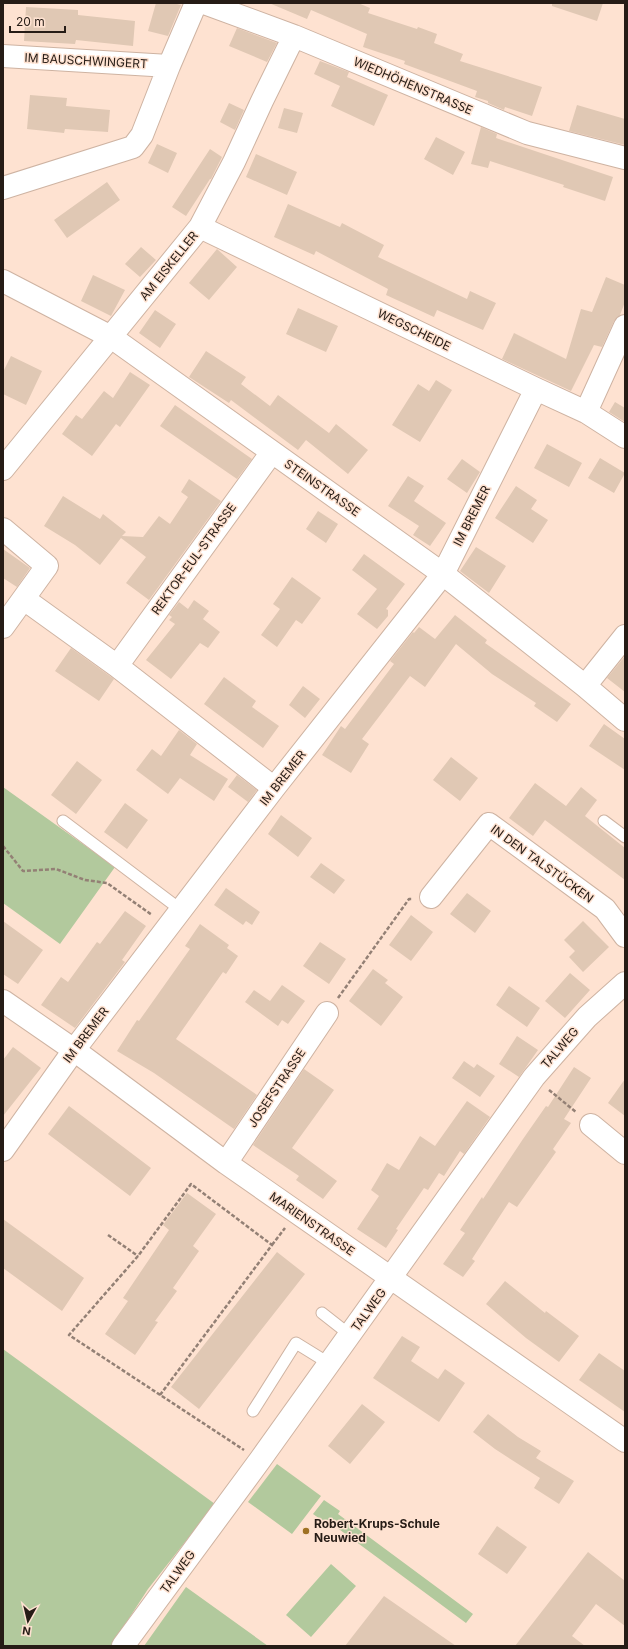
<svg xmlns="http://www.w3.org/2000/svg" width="628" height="1649" font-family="Inter,sans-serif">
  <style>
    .green { fill: #b2c99d }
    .building { fill: #e0c8b4 }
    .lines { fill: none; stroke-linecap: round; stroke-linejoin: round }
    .service-casing { stroke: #ceb3a2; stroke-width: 13 }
    .minor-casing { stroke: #ceb3a2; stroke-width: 24 }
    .path { stroke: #938075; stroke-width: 2.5; stroke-dasharray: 4 2; stroke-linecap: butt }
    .service { stroke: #fff; stroke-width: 11 }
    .minor { stroke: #fff; stroke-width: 22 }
    .poi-dot { fill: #9f7123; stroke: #fee2d1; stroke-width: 1.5 }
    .labels { text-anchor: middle; stroke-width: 3; stroke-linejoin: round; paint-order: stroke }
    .street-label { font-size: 12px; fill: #261c16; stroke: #fee2d1 }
    .poi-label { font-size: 12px; font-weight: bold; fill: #261c16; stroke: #fee2d1; text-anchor: start }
  </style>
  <rect width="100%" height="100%" fill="#fee2d1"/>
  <path class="green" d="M3,787L115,867L60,944L3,903Z
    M3,1349L215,1504L148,1589L111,1646H3Z
    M277,1464L321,1496L292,1534L248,1502Z
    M324,1500L340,1511L338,1514L473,1614L466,1623L332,1524L330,1526L313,1514Z
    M331,1564L356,1586L311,1637L286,1615Z
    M186,1587L268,1646H144Z"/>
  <path class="building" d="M156,3H173L181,5L168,36L148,31Z
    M269,3H358L370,8L368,13L417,29L418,27L437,34L434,43L463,54L460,61L542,87L532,116L505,107L504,110L488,103V101L475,97L477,91L404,64L405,61L363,47L367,34L311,10L307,19Z
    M552,3H603L597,21L552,6Z
    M26,7L78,10V15L135,21L133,46L76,40L75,44L24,41Z
    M237,28L277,43L267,62L229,46Z
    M320,61L349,72L347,77L388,95L374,126L331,106L340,86L314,74Z
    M30,95L67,98L66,106L110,110L108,132L65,129L64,133L27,129Z
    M229,103L244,110L235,130L220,122Z
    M577,105L625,119V145L569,131Z
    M284,108L303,113L297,133L278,128Z
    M481,127L497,134L496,138L613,177L605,201L563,187L564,185L490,161L488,168L471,164Z
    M436,137L465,152L453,175L424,159Z
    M157,144L177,153L168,173L148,163Z
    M210,149L222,157L211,179H210L186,216L172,207Z
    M256,154L297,172L287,195L246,177Z
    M107,182L120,200L67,238L54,220Z
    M288,204L340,227L342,223L384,245L378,257L467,299L470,291L496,303L483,330L437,310L434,317L386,295L388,289L316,251L314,255L274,237Z
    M141,247L156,260L140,277L125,264Z
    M217,249L237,267L209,300L189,283Z
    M93,275L125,290L111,316L81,301Z
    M606,277L625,285V302L620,315L614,321L602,347L594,345L571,391L502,359L514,333L566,359L581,309L592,312Z
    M298,308L338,326L326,352L286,334Z
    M155,310L176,324L160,348L139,333Z
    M206,351L246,377L241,384L270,406L278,395L329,433L336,424L368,450L348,474L306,440L298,450L231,400L229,403L189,377Z
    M11,356L42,371L26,405L3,394V372Z
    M130,372L150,385L120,427L116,424L92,456L62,434L76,415L82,419L104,391L113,398Z
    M436,380L452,390L420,442L392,425L418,384L429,391Z
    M615,402L625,408V422L609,412Z
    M175,405L252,459L237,479L160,426Z
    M547,444L582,463L569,487L534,468Z
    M600,458L625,473L614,493L588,478Z
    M462,459L480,472L467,493L447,479Z
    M408,476L424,486L414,501L446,523L430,546L413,535L419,526L388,506Z
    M189,479L221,501L149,600L126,583L146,557L121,538L100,565L75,545L44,526L63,496L100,519L103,514L126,532L122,536L143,537L159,516L170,524L188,497L181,492Z
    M516,486L537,500L531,509L548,520L533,543L495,518Z
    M318,511L338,524L326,543L306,529Z
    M476,547L506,566L489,593L460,571Z
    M3,549L30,568L17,587L3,578Z
    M364,554L405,584L386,609L388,610V616L377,629L357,614L377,589L352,570Z
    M292,577L321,598L302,624L296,620L277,647L261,635L280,609L273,604Z
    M194,600L209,611L203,619L220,632L208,648L200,643L171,679L146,660L175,624L169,620L172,617L169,615L179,602L188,609Z
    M455,615L487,640L485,643L571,704L557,722L534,706L536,703L492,674L456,644L425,687L410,676L362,739L369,744L351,773L322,755L341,726L345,729L394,664L390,661L413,632L414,633L419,627L435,639Z
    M71,648L114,679L99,701L55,671Z
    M625,656V692L607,678Z
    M224,677L256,701L252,707L279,726L263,748L204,704Z
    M303,686L320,699L305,718L289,705Z
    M604,724L625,739V770L589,746Z
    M179,730L197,744L190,755L228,779L214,801L180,778L168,794L136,770L152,749L161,756Z
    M451,757L478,778L460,801L433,780Z
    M77,761L102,780L76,814L51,795Z
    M237,775L257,790L248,802L228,787Z
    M535,783L566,806L581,787L597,800L585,816L625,848V880L545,820L533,836L509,818Z
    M125,803L148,820L127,849L104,832Z
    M281,815L312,838L298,857L268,834Z
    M321,863L345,880L334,894L310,877Z
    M226,888L260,912L252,925L246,921L243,925L214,905Z
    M467,893L491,911L475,933L450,914Z
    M125,911L146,926L122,960L125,962L75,1028L41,1005L61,977L68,982L97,942L100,944Z
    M411,915L433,932L411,961L389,945Z
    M3,921L43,950L18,984L3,974Z
    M583,921L609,947L583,972L569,957L575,951L564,940Z
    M200,924L229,945L227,948L238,956L226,974L223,972L176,1039L257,1095L234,1129L154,1073L117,1051L137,1020L139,1021L190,949L185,946Z
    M320,942L346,959L329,984L303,966Z
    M373,969L388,980L385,983L403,997L381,1026L349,1001Z
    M570,973L590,990L565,1018L545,1001Z
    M282,985L305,1001L288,1024L282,1020L278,1026L245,1002L254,990L270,1001Z
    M509,986L540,1008L527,1027L496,1005Z
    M517,1036L538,1050L519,1077L499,1064Z
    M13,1047L41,1068L3,1116V1060Z
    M464,1061L474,1068L477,1064L495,1076L480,1097L452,1078Z
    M574,1067L591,1078L564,1119L571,1123L553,1149L556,1152L517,1207L509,1202L472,1259L475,1261L463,1277L443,1264L465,1233L460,1230L482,1197L483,1199L523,1139L546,1106L548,1107Z
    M304,1069L334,1090L292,1148L337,1181L323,1199L296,1180L299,1176L253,1145Z
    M625,1079V1116L608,1103Z
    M467,1101L490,1117L464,1154L460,1151L444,1176L439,1173L428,1190L424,1188L396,1229L398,1230L386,1248L357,1229L379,1196L371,1190L387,1163L399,1170L420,1136L435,1146Z
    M69,1106L151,1168L130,1196L48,1134Z
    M187,1193L216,1214L193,1246L199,1251L173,1288L177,1291L155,1321L158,1322L135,1355L105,1334L128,1301L123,1298L169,1230L163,1225Z
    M3,1219L84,1278L62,1311L3,1268Z
    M277,1252L305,1274L199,1409L171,1387Z
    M505,1281L545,1313L546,1311L579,1336L559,1362L526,1338L486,1304Z
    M402,1336L420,1347L411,1361L438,1379L445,1369L465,1383L439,1422L373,1378Z
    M599,1353L625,1371V1412L579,1380Z
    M362,1404L385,1422L350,1464L328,1446Z
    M488,1414L518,1437L541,1451L536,1458L574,1481L559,1504L534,1488L540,1478L495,1449L473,1432Z
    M497,1526L527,1547L507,1574L478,1554Z
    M588,1552L625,1581V1626L596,1604L572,1636L585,1646H515Z
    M384,1596L456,1646H345Z"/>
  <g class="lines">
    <g class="service-casing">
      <path id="service" d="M63,821L181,910
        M604,821L625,837
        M322,1313L350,1335
        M253,1411L296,1343L330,1364"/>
    </g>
    <g class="minor-casing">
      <path id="minor" d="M204,3L294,36L527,133L625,158
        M3,56L169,66
        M3,188L133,147L142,135L169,66L196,3
        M200,227L536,389L586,412L625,437
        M3,281L111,337L443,574L585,686L625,720
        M586,412L625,326
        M3,469L200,227L234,162L262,101L294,36
        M3,529L47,566L3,627
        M24,599L117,666L274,788
        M117,666L272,452
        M585,686L625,636
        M431,897L489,824L605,909L625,936
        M3,1001L74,1050L226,1163L625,1441
        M591,1125L625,1153
        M3,1150L74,1050L274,788L443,574L536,389
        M226,1163L327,1013
        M123,1646L260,1460L534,1077L587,1017L625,983"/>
    </g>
    <path class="path" d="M3,846L23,871L56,869L85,880L107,883L152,915
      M338,998L409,899H413
      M549,1090L576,1112
      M108,1235L138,1256
      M272,1245L285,1228
      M160,1395L272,1245L191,1184L138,1256L69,1335L244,1450"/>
    <use href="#service" class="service"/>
    <use href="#minor" class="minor"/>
  </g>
  <circle class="poi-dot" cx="306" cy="1531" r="4"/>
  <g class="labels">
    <g class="street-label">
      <text transform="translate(86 61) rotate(3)" y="4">IM BAUSCHWINGERT</text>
      <text transform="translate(413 86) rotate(23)" y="4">WIEDHÖHENSTRASSE</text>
      <text transform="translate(169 266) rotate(-51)" y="4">AM EISKELLER</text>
      <text transform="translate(414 330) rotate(26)" y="4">WEGSCHEIDE</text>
      <text transform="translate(322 488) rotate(35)" y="4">STEINSTRASSE</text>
      <text transform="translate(472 516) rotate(-63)" y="4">IM BREMER</text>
      <text transform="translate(194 559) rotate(-54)" y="4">REKTOR-EUL-STRASSE</text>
      <text transform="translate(283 778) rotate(-52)" y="4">IM BREMER</text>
      <text transform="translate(542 864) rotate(36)" y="4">IN DEN TALSTÜCKEN</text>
      <text transform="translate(86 1035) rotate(-53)" y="4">IM BREMER</text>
      <text transform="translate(560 1048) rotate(-49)" y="4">TALWEG</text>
      <text transform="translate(277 1088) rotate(-56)" y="4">JOSEFSTRASSE</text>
      <text transform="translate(312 1224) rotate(35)" y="4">MARIENSTRASSE</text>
      <text transform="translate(369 1310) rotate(-54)" y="4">TALWEG</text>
      <text transform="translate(178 1572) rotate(-54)" y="4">TALWEG</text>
    </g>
    <g class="poi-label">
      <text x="314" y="1528">Robert-Krups-Schule<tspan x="314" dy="14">Neuwied</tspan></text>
    </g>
  </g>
  <rect width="628" height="1649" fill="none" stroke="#261c16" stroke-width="8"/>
  <g transform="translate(28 1621) rotate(188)" stroke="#fee2d1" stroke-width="3" paint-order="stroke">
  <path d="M0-3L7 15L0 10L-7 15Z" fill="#261c16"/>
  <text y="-6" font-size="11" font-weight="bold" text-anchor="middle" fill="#261c16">N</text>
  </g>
  <path d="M10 26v6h55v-6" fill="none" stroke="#261c16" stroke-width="2"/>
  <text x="16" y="26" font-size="12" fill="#261c16" stroke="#fee2d1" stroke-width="3" paint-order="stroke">20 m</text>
</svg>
